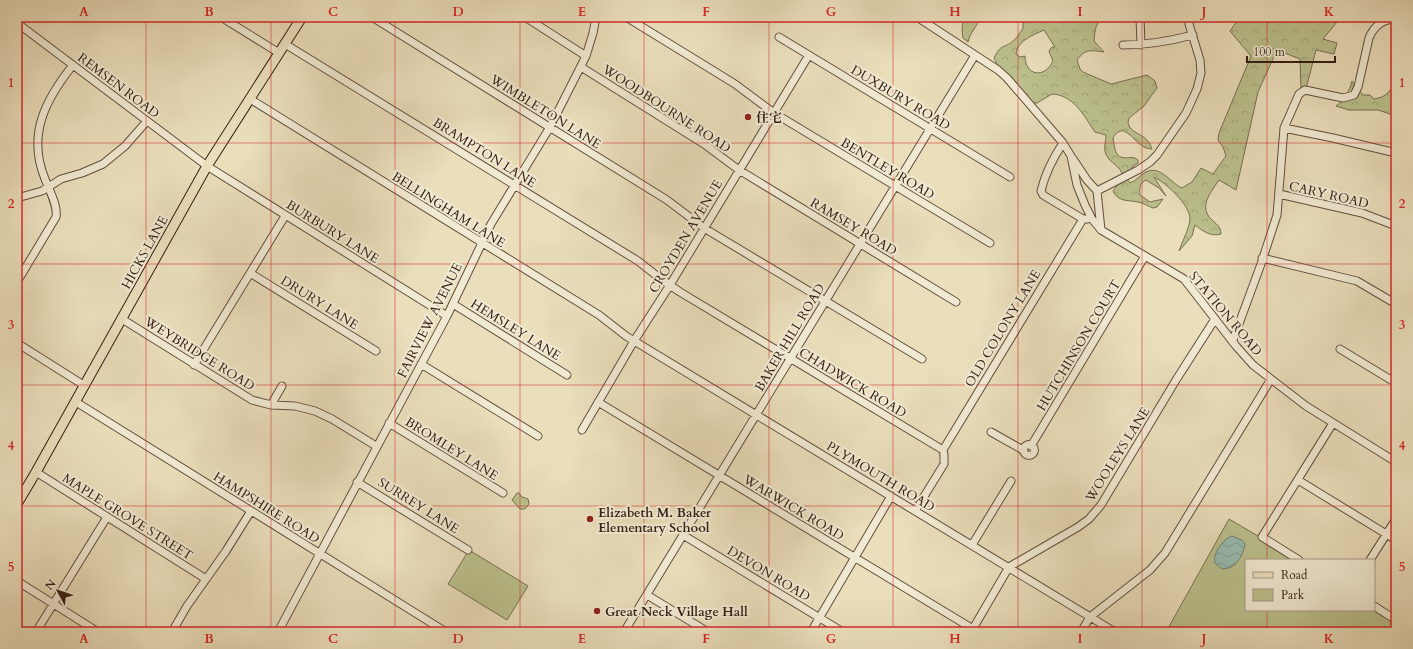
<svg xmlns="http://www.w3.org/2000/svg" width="1413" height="649" font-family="Cardo,'Noto Serif SC',serif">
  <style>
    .forest { fill: url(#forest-crowns); stroke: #776f50; fill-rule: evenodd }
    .green { fill: #bbc08d; stroke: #776f50 }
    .water { fill: url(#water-waves); stroke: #707d72 }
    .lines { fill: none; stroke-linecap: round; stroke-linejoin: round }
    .minor-casing { stroke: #614e3d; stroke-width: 9 }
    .major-casing { stroke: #331e13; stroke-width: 11 }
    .minor { stroke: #f1ead3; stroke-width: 7 }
    .major { stroke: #eadebb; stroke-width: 9 }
    .grid { fill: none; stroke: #d62828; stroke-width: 1; stroke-opacity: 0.55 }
    .poi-dot { fill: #8f2418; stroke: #f1ead3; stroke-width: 1.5 }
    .labels { text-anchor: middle; stroke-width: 4; stroke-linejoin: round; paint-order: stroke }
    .street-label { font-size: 13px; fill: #331e13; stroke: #f1ead3 }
    .poi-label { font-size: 13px; font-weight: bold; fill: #331e13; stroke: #f1ead3; text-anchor: start }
    .neatline { fill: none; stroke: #d62828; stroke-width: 1.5 }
    .grid-label { font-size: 13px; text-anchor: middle; font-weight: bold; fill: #d62828 }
  </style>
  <defs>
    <pattern id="forest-crowns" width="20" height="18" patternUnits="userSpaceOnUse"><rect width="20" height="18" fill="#bbc08d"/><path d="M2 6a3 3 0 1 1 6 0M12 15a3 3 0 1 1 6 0" fill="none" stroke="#a1a579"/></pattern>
    <pattern id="water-waves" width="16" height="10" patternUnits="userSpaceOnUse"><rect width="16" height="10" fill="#98bcb1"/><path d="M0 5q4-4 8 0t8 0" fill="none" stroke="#83a197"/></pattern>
  </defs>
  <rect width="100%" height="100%" fill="#eadebb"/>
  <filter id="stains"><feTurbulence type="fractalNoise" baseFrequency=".005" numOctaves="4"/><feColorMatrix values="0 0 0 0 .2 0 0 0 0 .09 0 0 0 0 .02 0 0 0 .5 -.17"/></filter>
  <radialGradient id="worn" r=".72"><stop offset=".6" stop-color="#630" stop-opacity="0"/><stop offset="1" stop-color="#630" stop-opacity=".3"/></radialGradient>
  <path class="forest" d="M966,17H981C977,26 970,33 968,42L963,38C962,31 961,23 966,17Z
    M1024,17H1106C1095,22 1095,30 1094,41L1104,52C1091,50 1085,49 1077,60L1080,69L1083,72L1111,84L1147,75L1155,81L1157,88L1144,106L1129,118L1128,123L1130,128C1140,137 1147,135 1152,149C1139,149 1135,136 1124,131C1119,130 1116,133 1113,138C1114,142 1114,150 1117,154C1123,162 1132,154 1138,160V163L1133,166L1127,179L1130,183C1136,181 1140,175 1146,172C1161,165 1169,182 1182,188L1192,182L1201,168L1213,174L1226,156L1223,147L1218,140L1219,133L1251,56L1230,31L1240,17H1341L1323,39L1337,43L1334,54L1316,50L1307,85L1305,88H1301L1300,59L1277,50L1258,92L1236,190L1219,180C1212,191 1198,206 1211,219C1216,224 1221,226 1221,234C1210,237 1203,231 1195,225L1192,236L1179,251C1182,242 1190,227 1190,218C1189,204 1166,183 1154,177L1166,196L1159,188L1146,180C1140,183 1139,189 1140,195L1150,202L1163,199L1157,207L1153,208C1148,206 1143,203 1138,202C1128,200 1118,202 1113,191L1119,183L1122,173C1118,164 1107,162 1105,151C1104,145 1106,140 1106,135L1095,132C1084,116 1074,95 1052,94L1037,103H1034L1024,95L1013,80L997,64L994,58C1001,43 1004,49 1013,41C1017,38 1020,33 1023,28V22ZM1044,30L1055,47H1052L1049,51L1053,61C1045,79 1025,76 1025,56L1020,57L1016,54C1017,41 1033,35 1044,30Z
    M1396,79V116L1378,110H1349L1336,106C1344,100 1350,91 1352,81L1363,95H1370L1374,99C1387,97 1391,91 1396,79Z"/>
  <path class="green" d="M517,493H519L522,497L528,499L529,504L525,509H520L512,500Z
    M1229,519L1299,560H1246V610H1374L1396,620V632H1166Z
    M469,550L528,586L507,620L448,584Z"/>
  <path class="water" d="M1232,536L1242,540L1245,544C1243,556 1236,569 1222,569L1215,563C1212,554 1223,539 1232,536Z"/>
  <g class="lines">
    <g class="minor-casing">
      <path id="minor" d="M221,17L279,53
        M372,17L667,200L704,228L922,359
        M525,17L586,56
        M626,17L735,84L774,113L990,243
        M917,17L998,70L1007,78L1063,143L1071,156L1077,185L1085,205L1092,219L1101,230L1184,279L1236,346L1253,365L1271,379L1306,406L1396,462
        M1140,17L1141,45
        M17,23L207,166L447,316
        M779,37L1010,177
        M285,44L638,261L661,279L680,292L943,450
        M1123,45C1147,45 1170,41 1193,35
        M581,67L704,144L739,170L956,302
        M250,99L599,315L626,336L1115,632
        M1284,128L1333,138L1396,153
        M1063,143C1053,158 1045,174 1041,191L1043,195L1083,219H1087
        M1073,159L1087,180L1097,191
        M1097,191L1138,170L1150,162L1157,155L1186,113L1197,89L1201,73L1200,60L1189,24V17
        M1097,191L1101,230
        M1279,194L1362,213L1396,226
        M17,198L42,191L61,179L82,173L103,164L125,146L147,121
        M1262,258L1357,281L1396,304
        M250,273L376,351
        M17,282L56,217C58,205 49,190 45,179C27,135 45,100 73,65
        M453,304L567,375
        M122,319L252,400L271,405L295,406L315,411L332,419L376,446
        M1233,340L1261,264L1277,215L1284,128L1299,94L1305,90L1343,98L1354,95L1358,87L1369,38C1374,26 1382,19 1396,19
        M17,343L85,386
        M1340,349L1396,383
        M421,364L538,436
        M194,365L285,216
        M76,402L446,632
        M598,402L978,632
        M271,405L282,386
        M389,423L503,493
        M582,430L634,341L670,285L809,55
        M991,432L1023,450
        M1023.5 450a5.5 5.5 0 1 1 11 0a5.5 5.5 0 1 1-11 0Z
        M1031,446L1145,256
        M943,450L1083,219
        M36,472L206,579
        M1298,480L1396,540
        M357,482L468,550
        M915,511L944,464V455L943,450
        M683,535L843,632
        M972,545L1011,481
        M1299,560L1262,537L1333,423
        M1370,560L1396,519
        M17,581L98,632
        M647,595L708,632
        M1374,606L1396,620
        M36,632L107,517
        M172,632L187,606L226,551L251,511
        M278,632L447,316L491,224L550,127L586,56L593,33L596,17
        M624,632L975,55
        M811,632L891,496
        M971,632L1009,567L1078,527L1089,519L1101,505L1176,380L1215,319
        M1081,632L1090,617L1150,570L1165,553L1271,379"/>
    </g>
    <g class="major-casing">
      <path id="major" d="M17,504L36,472L207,166L302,17"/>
    </g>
    <use href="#minor" class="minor"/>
    <use href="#major" class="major"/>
  </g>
  <path class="grid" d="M146,17V632M271,17V632M395,17V632M520,17V632M644,17V632M769,17V632M893,17V632M1018,17V632M1142,17V632M1267,17V560M17,143H1396M17,264H1396M17,385H1396M17,506H1396M1267,610V632"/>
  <g class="poi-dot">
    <circle cx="748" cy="117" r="4"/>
    <circle cx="590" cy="519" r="4"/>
    <circle cx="597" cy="611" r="4"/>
  </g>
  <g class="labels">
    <g class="street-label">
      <text transform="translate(119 85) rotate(37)" y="5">REMSEN ROAD</text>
      <text transform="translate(901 97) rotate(31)" y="5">DUXBURY ROAD</text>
      <text transform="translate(667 108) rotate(33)" y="5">WOODBOURNE ROAD</text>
      <text transform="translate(546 111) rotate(32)" y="5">WIMBLETON LANE</text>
      <text transform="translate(485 152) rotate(32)" y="5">BRAMPTON LANE</text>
      <text transform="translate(888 168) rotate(31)" y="5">BENTLEY ROAD</text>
      <text transform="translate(1329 194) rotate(13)" y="5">CARY ROAD</text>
      <text transform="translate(449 209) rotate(32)" y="5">BELLINGHAM LANE</text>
      <text transform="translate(854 226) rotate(31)" y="5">RAMSEY ROAD</text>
      <text transform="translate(333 231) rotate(32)" y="5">BURBURY LANE</text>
      <text transform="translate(685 236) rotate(-59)" y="5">CROYDEN AVENUE</text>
      <text transform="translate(144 252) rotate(-61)" y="5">HICKS LANE</text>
      <text transform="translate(320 302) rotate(32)" y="5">DRURY LANE</text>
      <text transform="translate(1226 313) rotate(50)" y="5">STATION ROAD</text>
      <text transform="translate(429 320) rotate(-63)" y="5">FAIRVIEW AVENUE</text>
      <text transform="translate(1002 328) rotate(-59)" y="5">OLD COLONY LANE</text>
      <text transform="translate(516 329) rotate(32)" y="5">HEMSLEY LANE</text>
      <text transform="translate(789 337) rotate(-59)" y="5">BAKER HILL ROAD</text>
      <text transform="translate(1078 345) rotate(-59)" y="5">HUTCHINSON COURT</text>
      <text transform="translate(200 353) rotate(32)" y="5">WEYBRIDGE ROAD</text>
      <text transform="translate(853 382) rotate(31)" y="5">CHADWICK ROAD</text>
      <text transform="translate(452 448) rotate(32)" y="5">BROMLEY LANE</text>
      <text transform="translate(1117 454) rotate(-58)" y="5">WOOLEYS LANE</text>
      <text transform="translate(881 476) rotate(31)" y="5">PLYMOUTH ROAD</text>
      <text transform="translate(419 505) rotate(32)" y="5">SURREY LANE</text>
      <text transform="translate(267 507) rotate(32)" y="5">HAMPSHIRE ROAD</text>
      <text transform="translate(794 507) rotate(31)" y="5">WARWICK ROAD</text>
      <text transform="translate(128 516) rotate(32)" y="5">MAPLE GROVE STREET</text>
      <text transform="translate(769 573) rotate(31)" y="5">DEVON ROAD</text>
    </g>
    <g class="poi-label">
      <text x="756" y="122">住宅</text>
      <text x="598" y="517">Elizabeth M. Baker<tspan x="598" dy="15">Elementary School</tspan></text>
      <text x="605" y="616">Great Neck Village Hall</text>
    </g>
  </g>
  <rect width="1413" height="649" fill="none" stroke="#eadebb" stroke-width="44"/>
  <rect x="1245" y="559" width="130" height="52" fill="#f1ead3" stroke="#a59886"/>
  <rect x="1253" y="572" width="20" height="6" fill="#eadebb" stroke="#a59886"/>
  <text x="1281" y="579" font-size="12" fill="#331e13">Road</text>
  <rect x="1253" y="589" width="20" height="12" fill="#bbc08d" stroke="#a59886"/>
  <text x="1281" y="599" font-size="12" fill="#331e13">Park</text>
  <g transform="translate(58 591) rotate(310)" stroke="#f1ead3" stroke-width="3" paint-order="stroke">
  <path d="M0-3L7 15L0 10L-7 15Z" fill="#331e13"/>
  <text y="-6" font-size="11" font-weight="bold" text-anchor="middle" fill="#331e13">N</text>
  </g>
  <path d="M1247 56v6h88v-6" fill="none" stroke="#331e13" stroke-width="2"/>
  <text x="1253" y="56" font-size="12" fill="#331e13" stroke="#f1ead3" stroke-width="3" paint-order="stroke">100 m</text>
  <rect x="22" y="22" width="1369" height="605" class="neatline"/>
  <g class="grid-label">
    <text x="84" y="16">A</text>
    <text x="209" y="16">B</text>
    <text x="333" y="16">C</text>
    <text x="458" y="16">D</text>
    <text x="582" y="16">E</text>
    <text x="706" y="16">F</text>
    <text x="831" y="16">G</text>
    <text x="955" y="16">H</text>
    <text x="1080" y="16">I</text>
    <text x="1204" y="16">J</text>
    <text x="1329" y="16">K</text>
    <text x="11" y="87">1</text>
    <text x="1402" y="87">1</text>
    <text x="11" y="208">2</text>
    <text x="1402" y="208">2</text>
    <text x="11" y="329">3</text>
    <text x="1402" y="329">3</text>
    <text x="11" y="450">4</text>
    <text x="1402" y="450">4</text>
    <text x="11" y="571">5</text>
    <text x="1402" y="571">5</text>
    <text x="84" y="643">A</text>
    <text x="209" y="643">B</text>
    <text x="333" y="643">C</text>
    <text x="458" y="643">D</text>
    <text x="582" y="643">E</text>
    <text x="706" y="643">F</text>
    <text x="831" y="643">G</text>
    <text x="955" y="643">H</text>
    <text x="1080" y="643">I</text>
    <text x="1204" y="643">J</text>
    <text x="1329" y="643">K</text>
  </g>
  <rect width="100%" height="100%" filter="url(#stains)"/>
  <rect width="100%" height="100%" fill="url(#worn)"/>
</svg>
